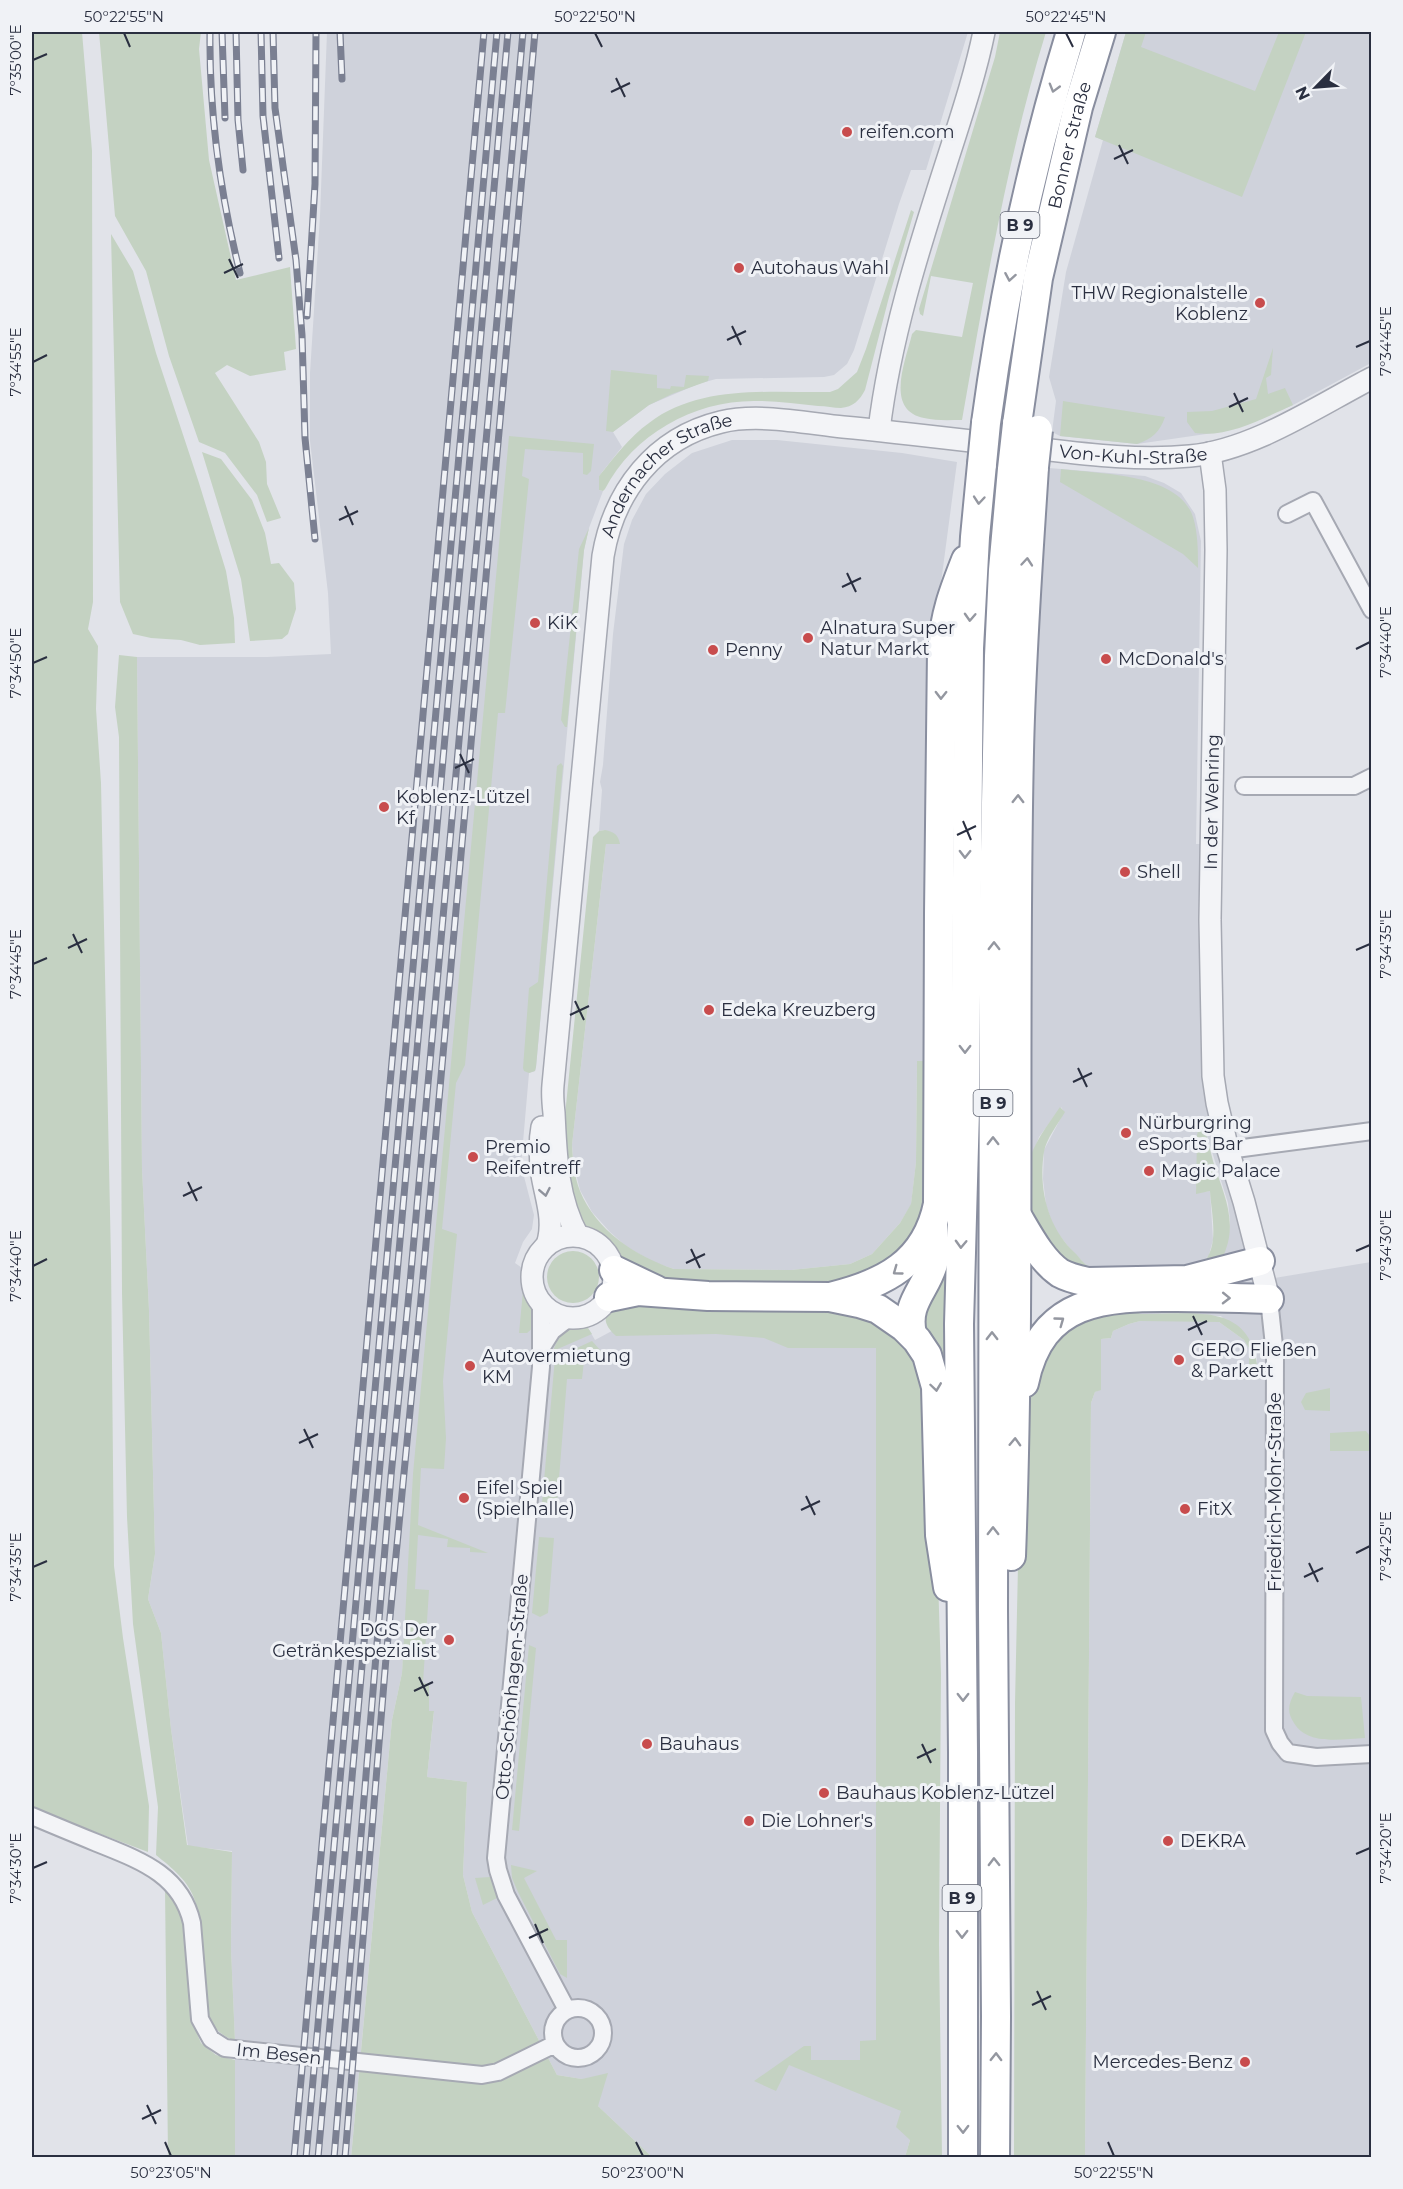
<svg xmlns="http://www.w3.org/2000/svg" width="1403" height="2189" font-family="Montserrat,sans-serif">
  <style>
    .built { fill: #cfd2db }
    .green { fill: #c4d2c2 }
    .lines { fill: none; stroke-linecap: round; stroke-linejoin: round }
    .minor-casing { stroke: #a6a9b3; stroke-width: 20 }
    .tertiary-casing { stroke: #a6a9b3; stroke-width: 24 }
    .trunk-casing { stroke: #898e9f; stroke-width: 32 }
    .minor { stroke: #f3f4f7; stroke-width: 16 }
    .tertiary { stroke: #f3f4f7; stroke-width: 21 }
    .trunk { stroke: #fff; stroke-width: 28 }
    .rail-casing { stroke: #7b8092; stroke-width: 7 }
    .rail { stroke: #f0f2f6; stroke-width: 4.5; stroke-dasharray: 14; stroke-linecap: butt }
    .trunk-bridge-casing { stroke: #898e9f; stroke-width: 32; stroke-linecap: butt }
    .trunk-bridge { stroke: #fff; stroke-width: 28 }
    .oneway { stroke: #9497a0 }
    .oneway2 { stroke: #8e929c }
    .ticks { fill: none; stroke: #2a2f40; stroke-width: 2 }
    .poi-dot { fill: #c84c4d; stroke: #f0f2f6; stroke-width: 2 }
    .labels { text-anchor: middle; stroke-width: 6; stroke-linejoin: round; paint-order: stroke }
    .shield { fill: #f0f2f6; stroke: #656a77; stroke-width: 1.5 }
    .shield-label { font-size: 16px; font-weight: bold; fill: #2a2f40 }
    .poi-label { font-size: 18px; fill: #2a2f40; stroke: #f0f2f6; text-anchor: start }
    .street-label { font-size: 18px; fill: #2a2f40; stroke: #f0f2f6 }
    .neatline { fill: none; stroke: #2a2f40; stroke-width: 2 }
    .ticks-label { font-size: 15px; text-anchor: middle; fill: #2a2f40 }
  </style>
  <rect width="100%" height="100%" fill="#e1e3e9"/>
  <path class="built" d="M327,32H968L926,170H911L899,204L854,350L847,364L834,375L824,377L716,379L698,384L649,405L613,432L622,447L599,476V490L603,491L589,528L584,550L536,1067L535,1071L529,1073L521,1165L534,1215L532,1229L523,1242L515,1263L525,1270L526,1282L533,1304L547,1317L556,1323L570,1327L576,1326L588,1328L595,1340L638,1317L765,1325L889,1350L910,2140L905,2157H652L598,2106L582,2079L557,2075L472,1912L463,1875L467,1782L427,1777L434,1712L429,1711V1684H423L404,1644L402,1673L392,1720L351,2157H235V2041L231,1949L232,1851L188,1846L171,1729L161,1633L148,1599L155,1554L149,1310L142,1169L137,657H267L331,654L328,593L310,441V373L320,216Z
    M1126,32H1371V363L1293,405L1246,425L1220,432L1137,444L1060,436L1052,432L1056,401L1049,377L1066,272L1103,140L1095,137Z
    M732,440H777L902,453L957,462L935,628L928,1061H917L916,1162L911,1205L900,1223L872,1254L850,1264L791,1270L674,1269L656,1263L628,1248L610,1232L592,1212L580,1190L574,1166L572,1145L606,844H619L605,830L599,831L602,790L600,782L603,765L613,634L624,544L632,520L646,494L665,474L692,453Z
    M1049,468L1145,476L1164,483L1181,493L1195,514L1201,541L1196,844H1212L1214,1076L1268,1279L1371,1262V1442L1370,1436L1330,1451H1371V2157H1085L1091,1403L1095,1392L1101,1389V1339L1111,1338L1113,1331L1129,1324L1140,1321H1210L1219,1322L1244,1340L1249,1348V1371L1256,1375L1257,1353L1221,1316L1140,1314L1137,1307L1196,1274L1229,1233L1230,1220L1228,1203L1204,1126L1196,1193L1210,1191L1213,1240L1209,1255L1201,1264L1188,1269H1102L1086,1265L1071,1250L1054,1228L1046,1205L1043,1179L1044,1150L1064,1112L1061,1107L1039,1137L1028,1166L1033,815L1038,597Z"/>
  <path class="green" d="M32,32H82L92,151L93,602L88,629L98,646L96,709L101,783L111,1260L114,1566L123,1638L149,1806L148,1852L32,1808Z
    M99,32H201L199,49L209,160L236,280L290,267L296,349L284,352L286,370L250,376L227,365L215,373L259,442L266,462L267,484L281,518L267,522L257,495L225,453L199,442L169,356L146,271L115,216Z
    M1000,32H1046C1007,158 985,290 962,420C950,420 936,421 924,418C884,410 906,360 912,334L916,330L962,337L973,283L931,276L923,316L920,314L919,309L995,57Z
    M1126,32H1146L1141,47L1255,91L1279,32H1306L1242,197L1095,137Z
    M911,210L914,212L889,297L865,390C860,400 853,407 841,408C834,408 826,406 818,406C799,404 779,401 759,401C697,399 634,433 605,489L603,491L599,490V476C614,458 629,437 649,423C700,384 770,393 830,392L838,389L857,372L866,349Z
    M111,234L133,271L156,353L199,483L226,571L234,618L235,643L200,645L181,640L151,638L133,634L120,602Z
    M1273,348L1271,375L1266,378L1268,394L1285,388L1293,405C1264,418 1228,438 1195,433L1187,422V412L1212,411L1256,399Z
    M611,370L657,375V388L670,389L671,386L684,387L686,375L709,376L708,381L672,394L649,405L613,432L606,431Z
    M1063,401L1069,402L1165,417C1160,432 1152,439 1137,444L1060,436Z
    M509,436L594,444L591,471L587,475L583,474V453L525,449L522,476L529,479L505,713H498L465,1065L456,1083L442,1229L457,1234L443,1381L446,1438L444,1469L421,1468L418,1525L488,1553L470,1552V1548L447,1547L448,1539L418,1535L415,1589L429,1590L423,1683L429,1684V1711H434L427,1777L467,1782L463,1875L472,1912L557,2075L582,2079L608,2073L598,2106L652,2157L351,2158L392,1720L402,1673L413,1474Z
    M202,452L221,459L252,500L265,533L271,564L279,563L294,583L296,609L288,634L282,639L250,641L241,579Z
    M1061,469C1099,474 1179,473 1193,517C1198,533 1198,551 1198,568L1183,554L1060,482Z
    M589,528L584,550L567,727H565L561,720L579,549Z
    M119,655L137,657L142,1169L149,1310L155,1554L148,1599L161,1633L171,1729L187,1845L232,1852L231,1949L235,2041C224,2037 213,2029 209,2017C203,2000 205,1983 204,1966C203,1944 202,1921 195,1901C189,1881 172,1868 156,1855L158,1807L133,1624L127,1517L122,1293L119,737L115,707Z
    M561,763L563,766L536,1067L535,1071L529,1073L524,1071L523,1068L529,988L538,982L557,766Z
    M605,830C614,832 618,834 620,844H606L572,1145C573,1160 574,1176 580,1191C596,1230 635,1256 674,1269L791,1270L850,1264L872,1254L900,1223L911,1204L916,1162L917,1061H928L924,1221L898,1259L827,1286L667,1281L623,1264L607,1242L584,1227L571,1206L562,1145L593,837L599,831Z
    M1060,1107L1065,1112C1058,1124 1046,1139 1044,1152C1038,1189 1048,1228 1075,1253C1079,1257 1083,1263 1088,1266C1106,1274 1166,1269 1188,1269C1192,1268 1198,1266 1201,1264C1221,1249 1211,1212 1210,1191L1196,1194L1197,1135L1199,1127L1204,1126C1207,1137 1210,1149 1213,1161C1222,1190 1237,1218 1226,1249C1223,1259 1215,1267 1205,1271C1183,1280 1096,1282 1074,1273C1039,1260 1023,1200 1028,1166C1032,1144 1048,1125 1060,1107Z
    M947,1246V1386L925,1336L923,1301Z
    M547 1277a26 26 0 1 1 52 0a26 26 0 1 1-52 0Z
    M525,1270L526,1282L533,1304L535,1326L527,1333H519Z
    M617,1302L845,1309L887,1326L915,1356L925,1395L938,1579L941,1674L939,1945L942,2157H905L910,2140L896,2127L901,2111L789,2065L776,2091L754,2081L804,2046H811V2060H860V2041L876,2040V1348H788L764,1338L716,1334L616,1336C602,1323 602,1314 617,1302Z
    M1137,1307L1140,1314C1195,1315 1253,1300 1258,1373L1252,1374L1249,1371V1348L1244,1340L1219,1322L1140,1321L1129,1324L1113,1331L1111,1338L1101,1339V1390L1095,1392L1091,1403L1085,2157L1014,2158L1015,1703L1018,1565L1028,1406L1034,1374L1042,1355L1072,1323Z
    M580,1325L588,1328L592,1334L553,1351C558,1337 565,1327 580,1325Z
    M592,1341L602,1352L618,1359L584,1361L582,1379H567L557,1503H542L555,1358Z
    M1330,1388V1411L1305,1410L1301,1402L1306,1393Z
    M1366,1431L1370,1436L1371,1451H1330V1433Z
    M539,1537L554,1538L548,1613L540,1617L532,1613Z
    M529,1645L536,1648L519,1831L512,1830Z
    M1295,1692L1307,1696L1361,1697L1365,1738C1342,1739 1308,1746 1294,1723C1286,1711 1289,1703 1295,1692Z
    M511,1865L537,1871L524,1878L556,1940H567V1978L560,1974L518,1892L512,1878Z
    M490,1877L497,1898L483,1905L475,1878Z
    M165,1888L177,1904L185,1921L192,2022L201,2043L216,2055L235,2060V2157H168Z"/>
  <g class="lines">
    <g class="minor-casing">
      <path id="minor" d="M1287,514L1313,501L1372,610
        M1244,786H1354L1372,777
        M1228,1150L1372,1131
        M1269,1299L1275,1355L1274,1730L1280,1743L1288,1753L1316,1757L1372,1754
        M541,1301V1367L496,1858L498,1870L506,1895L567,2010
        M542,1347L552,1331L570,1317
        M32,1816C53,1825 75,1834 97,1843C139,1860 181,1874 192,1923L200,2019L211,2039L225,2048L482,2075L498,2072L555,2044
        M553 2033a25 25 0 1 1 50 0a25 25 0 1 1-50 0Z"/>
    </g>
    <g class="tertiary-casing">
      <g id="tertiary">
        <path d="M879,430C890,339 918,251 946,164C960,120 975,76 984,32"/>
        <path d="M1210,453L1215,490L1216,550L1210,920L1213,1076L1217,1103L1228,1150L1244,1202L1269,1299"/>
        <path d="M542,1127C539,1143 540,1159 542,1175C546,1199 555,1221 547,1245"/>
        <path id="s1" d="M578,1236C557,1198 556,1155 554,1113C553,1104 552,1095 553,1085L603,556C614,491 655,438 721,422C758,413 805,423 843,427C906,433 969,441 1032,448C1084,454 1137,461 1190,456C1253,450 1316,407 1372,378"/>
        <circle cx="573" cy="1277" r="41"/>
      </g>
    </g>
    <g class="trunk-casing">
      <g id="trunk">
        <path d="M986,423C1004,290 1032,160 1071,32"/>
        <path id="s2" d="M1017,424L1038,278L1078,107L1101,32"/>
        <path d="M1016,1214C1028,1234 1041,1260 1060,1273C1069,1278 1079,1280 1088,1282L1187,1280L1260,1261"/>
        <path d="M614,1270L656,1290"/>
        <path d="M609,1297L638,1291L708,1296L830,1297L859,1303L878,1309L904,1327L917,1340L927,1355L936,1387L940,1535L948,1587"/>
        <path d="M830,1297C884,1284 926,1263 938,1204L939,913L942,650C945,614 953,593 966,560"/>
        <path d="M912,1334C905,1303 925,1291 933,1264C936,1251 934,1238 933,1226"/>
        <path d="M1024,1383C1041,1299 1104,1296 1177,1297C1207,1297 1238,1298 1269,1299"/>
        <path d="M1011,1556C1021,1288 1013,1020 1019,752C1021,656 1028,562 1034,467"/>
        <path d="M963,2158V1752L959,1324L965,1110L969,648L975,537L982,464"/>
        <path d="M995,2158L996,2016L993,1610L994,901L999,656L1003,570L1012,469"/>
      </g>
    </g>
    <use href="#minor" class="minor"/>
    <use href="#tertiary" class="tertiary"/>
    <use href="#trunk" class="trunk"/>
    <g class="rail-casing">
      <path id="rail" d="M210,32C209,114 220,193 240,273
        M222,32L225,118
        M236,32L238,120L243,170
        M261,32L263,116L279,258
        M273,32L275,108L296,260L302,335L305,438L315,539
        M340,32L342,79
        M307,316L315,184L316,32
        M294,2158L484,32
        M306,2158L497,32
        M318,2158L508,32
        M334,2158L391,1476L410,1283L523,32
        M345,2158L386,1658L422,1288L535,32"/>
    </g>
    <use href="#rail" class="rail"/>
    <g class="trunk-bridge-casing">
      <path id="trunk-bridge" d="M982,464L986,423
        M1034,467L1038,430
        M1012,469L1017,424"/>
    </g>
    <use href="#trunk-bridge" class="trunk-bridge"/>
  </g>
  <defs><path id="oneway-chevron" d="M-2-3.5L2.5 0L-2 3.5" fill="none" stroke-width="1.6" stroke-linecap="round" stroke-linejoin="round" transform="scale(1.5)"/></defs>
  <g class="oneway">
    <use href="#oneway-chevron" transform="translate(1054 88) rotate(106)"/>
    <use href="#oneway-chevron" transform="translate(1010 277) rotate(100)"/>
    <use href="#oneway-chevron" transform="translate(979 500) rotate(95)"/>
    <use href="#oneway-chevron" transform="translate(1027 562) rotate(-85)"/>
    <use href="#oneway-chevron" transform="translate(970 617) rotate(93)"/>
    <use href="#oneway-chevron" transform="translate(941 695) rotate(91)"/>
    <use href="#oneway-chevron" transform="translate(1018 799) rotate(-89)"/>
    <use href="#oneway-chevron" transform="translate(965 854) rotate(91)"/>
    <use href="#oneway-chevron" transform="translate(994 946) rotate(-90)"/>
    <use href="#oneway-chevron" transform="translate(965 1049) rotate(90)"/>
    <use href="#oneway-chevron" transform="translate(993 1141) rotate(-90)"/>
    <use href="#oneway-chevron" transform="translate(961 1244) rotate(92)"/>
    <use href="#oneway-chevron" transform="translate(897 1271) rotate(144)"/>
    <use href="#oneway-chevron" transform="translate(1226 1298) rotate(1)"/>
    <use href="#oneway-chevron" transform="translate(1060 1321) rotate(-36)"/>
    <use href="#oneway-chevron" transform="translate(992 1336) rotate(-90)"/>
    <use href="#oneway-chevron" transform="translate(936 1387) rotate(82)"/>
    <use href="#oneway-chevron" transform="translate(1015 1442) rotate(-88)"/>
    <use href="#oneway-chevron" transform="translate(993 1531) rotate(-90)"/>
    <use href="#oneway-chevron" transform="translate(963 1697) rotate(90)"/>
    <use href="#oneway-chevron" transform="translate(994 1862) rotate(-91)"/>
    <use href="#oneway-chevron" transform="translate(962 1934) rotate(90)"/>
    <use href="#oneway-chevron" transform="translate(996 2057) rotate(-89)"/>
    <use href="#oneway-chevron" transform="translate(963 2129) rotate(89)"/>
  </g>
  <use class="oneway2" href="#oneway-chevron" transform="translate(545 1192) rotate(79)"/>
  <path class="ticks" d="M124,33L130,47M595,33L602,47M1066,33L1073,47M33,60L47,54M616,78L625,97M611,92L630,83M1119,145L1128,164M1114,159L1133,150M229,259L238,278M224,273L243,264M732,326L741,345M727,340L746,331M1356,347L1370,341M33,362L47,355M1234,393L1243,412M1229,407L1248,398M345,506L353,525M339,520L358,511M847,573L856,592M842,587L861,578M1356,649L1370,642M33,663L47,657M460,754L469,773M455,768L474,759M963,821L971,840M957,835L976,826M73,934L82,953M68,948L87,939M1356,950L1370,944M33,964L47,958M575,1001L584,1020M570,1015L589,1006M1078,1068L1087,1087M1073,1082L1092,1073M188,1182L197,1201M183,1196L202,1187M691,1249L700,1268M1356,1251L1370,1245M686,1263L705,1254M33,1266L47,1259M1193,1316L1202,1335M1188,1330L1207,1321M304,1429L313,1448M299,1443L318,1434M806,1496L815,1515M801,1510L820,1501M1356,1553L1370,1546M1309,1563L1318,1582M33,1567L47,1561M1304,1577L1323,1568M419,1677L428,1696M414,1691L433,1682M922,1744L931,1763M917,1758L936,1749M1356,1854L1370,1848M33,1868L47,1862M535,1924L543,1943M529,1938L548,1929M1037,1991L1046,2010M1032,2005L1051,1996M147,2105L156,2124M142,2119L161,2110M165,2142L171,2156M636,2142L643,2156M1108,2142L1114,2156"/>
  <g class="poi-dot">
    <circle cx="847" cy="132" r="6"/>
    <circle cx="739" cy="268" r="6"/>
    <circle cx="1260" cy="303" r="6"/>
    <circle cx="535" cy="623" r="6"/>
    <circle cx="808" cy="638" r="6"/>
    <circle cx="713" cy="650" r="6"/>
    <circle cx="1106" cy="659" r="6"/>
    <circle cx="384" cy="807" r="6"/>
    <circle cx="1125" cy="872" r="6"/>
    <circle cx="709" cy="1010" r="6"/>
    <circle cx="1126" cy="1133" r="6"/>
    <circle cx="473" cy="1157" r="6"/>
    <circle cx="1149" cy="1171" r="6"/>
    <circle cx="1179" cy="1360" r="6"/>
    <circle cx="470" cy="1366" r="6"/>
    <circle cx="464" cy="1498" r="6"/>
    <circle cx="1185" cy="1509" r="6"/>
    <circle cx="449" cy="1640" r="6"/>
    <circle cx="647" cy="1744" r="6"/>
    <circle cx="824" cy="1793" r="6"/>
    <circle cx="749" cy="1821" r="6"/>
    <circle cx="1168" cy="1841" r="6"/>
    <circle cx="1245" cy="2062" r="6"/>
  </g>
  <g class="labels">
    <g class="shield">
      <rect x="1000.5" y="212" width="39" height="26" rx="4.5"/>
      <rect x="973.5" y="1090" width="39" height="26" rx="4.5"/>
      <rect x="942.5" y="1885" width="39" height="26" rx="4.5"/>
    </g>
    <g class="shield-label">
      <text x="1020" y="231">B 9</text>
      <text x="993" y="1109">B 9</text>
      <text x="962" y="1904">B 9</text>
    </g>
    <g class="poi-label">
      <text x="859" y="138">reifen.com</text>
      <text x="751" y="274">Autohaus Wahl</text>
      <text x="1248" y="299" text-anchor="end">THW Regionalstelle<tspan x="1248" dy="21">Koblenz</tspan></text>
      <text x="547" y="629">KiK</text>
      <text x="820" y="634">Alnatura Super<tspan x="820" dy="21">Natur Markt</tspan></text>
      <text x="725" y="656">Penny</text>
      <text x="1118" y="665">McDonald's</text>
      <text x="396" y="803">Koblenz-Lützel<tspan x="396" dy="21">Kf</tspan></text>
      <text x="1137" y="878">Shell</text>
      <text x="721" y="1016">Edeka Kreuzberg</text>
      <text x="1138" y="1129">Nürburgring<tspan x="1138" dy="21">eSports Bar</tspan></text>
      <text x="485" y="1153">Premio<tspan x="485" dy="21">Reifentreff</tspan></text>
      <text x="1161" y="1177">Magic Palace</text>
      <text x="1191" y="1356">GERO Fließen<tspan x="1191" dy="21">&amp; Parkett</tspan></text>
      <text x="482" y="1362">Autovermietung<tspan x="482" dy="21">KM</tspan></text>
      <text x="476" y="1494">Eifel Spiel<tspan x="476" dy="21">(Spielhalle)</tspan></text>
      <text x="1197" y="1515">FitX</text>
      <text x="437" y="1636" text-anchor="end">DGS Der<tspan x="437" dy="21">Getränkespezialist</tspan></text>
      <text x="659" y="1750">Bauhaus</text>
      <text x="836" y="1799">Bauhaus Koblenz-Lützel</text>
      <text x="761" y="1827">Die Lohner's</text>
      <text x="1180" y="1847">DEKRA</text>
      <text x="1233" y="2068" text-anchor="end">Mercedes-Benz</text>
    </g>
    <g class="street-label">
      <text dy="6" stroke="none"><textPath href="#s2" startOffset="284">Bonner Straße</textPath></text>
      <text dy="6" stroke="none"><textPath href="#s1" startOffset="1290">Von-Kuhl-Straße</textPath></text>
      <text dy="6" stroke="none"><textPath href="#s1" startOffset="796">Andernacher Straße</textPath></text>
      <text transform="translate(1212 802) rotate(-89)" y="6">In der Wehring</text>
      <text transform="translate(1275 1492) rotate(-90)" y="6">Friedrich-Mohr-Straße</text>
      <text transform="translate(512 1687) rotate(-85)" y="6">Otto-Schönhagen-Straße</text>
      <text transform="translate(279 2054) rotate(6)" y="6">Im Besen</text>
    </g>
  </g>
  <rect width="1403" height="2189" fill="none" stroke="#f0f2f6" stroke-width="66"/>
  <g transform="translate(1316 87) rotate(245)" stroke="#f0f2f6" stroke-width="4.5" paint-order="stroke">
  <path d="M0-4.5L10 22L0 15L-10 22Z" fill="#2a2f40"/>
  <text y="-9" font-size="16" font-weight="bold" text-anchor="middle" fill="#2a2f40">N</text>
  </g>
  <rect x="33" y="33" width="1337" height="2123" class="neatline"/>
  <g class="ticks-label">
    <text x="124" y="22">50°22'55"N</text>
    <text x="595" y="22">50°22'50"N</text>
    <text x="1066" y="22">50°22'45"N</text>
    <text transform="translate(16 60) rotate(-90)" y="5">7°35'00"E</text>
    <text transform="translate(1386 341) rotate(-90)" y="5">7°34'45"E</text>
    <text transform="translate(16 362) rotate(-90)" y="5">7°34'55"E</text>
    <text transform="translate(1386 642) rotate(-90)" y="5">7°34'40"E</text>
    <text transform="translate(16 663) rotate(-90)" y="5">7°34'50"E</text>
    <text transform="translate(1386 944) rotate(-90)" y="5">7°34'35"E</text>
    <text transform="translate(16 964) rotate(-90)" y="5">7°34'45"E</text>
    <text transform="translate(1386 1245) rotate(-90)" y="5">7°34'30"E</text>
    <text transform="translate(16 1266) rotate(-90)" y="5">7°34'40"E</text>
    <text transform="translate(1386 1546) rotate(-90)" y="5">7°34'25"E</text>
    <text transform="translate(16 1567) rotate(-90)" y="5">7°34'35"E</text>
    <text transform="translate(1386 1848) rotate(-90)" y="5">7°34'20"E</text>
    <text transform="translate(16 1868) rotate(-90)" y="5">7°34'30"E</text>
    <text x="171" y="2178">50°23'05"N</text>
    <text x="643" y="2178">50°23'00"N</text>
    <text x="1114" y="2178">50°22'55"N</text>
  </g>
</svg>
